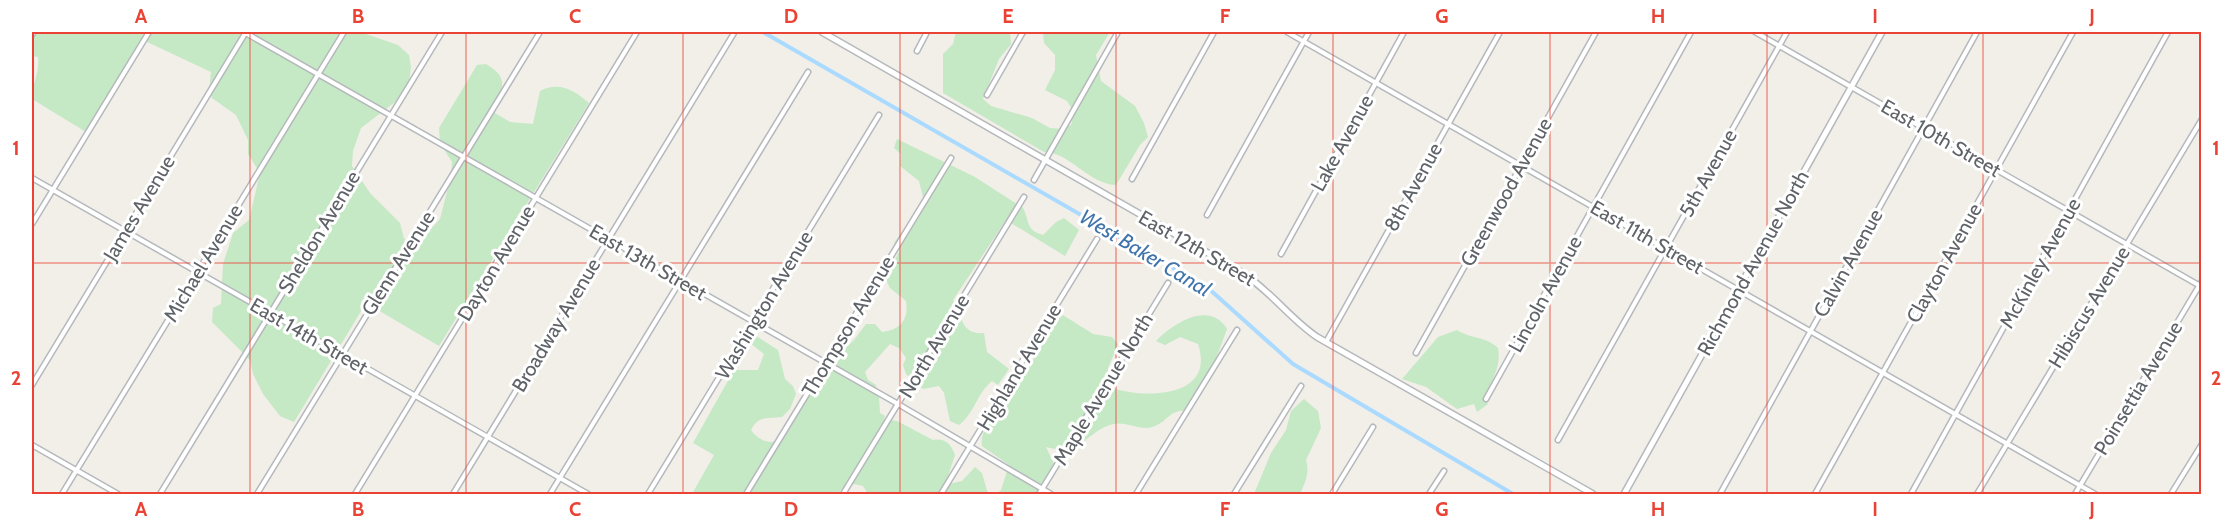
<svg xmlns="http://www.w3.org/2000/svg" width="2233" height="526" font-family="Cabin,sans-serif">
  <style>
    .green { fill: #c5e8c5 }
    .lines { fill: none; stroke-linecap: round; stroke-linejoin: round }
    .canal { stroke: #aadaff; stroke-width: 4 }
    .minor-casing { stroke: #b5b8bc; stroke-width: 7 }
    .tertiary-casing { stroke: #b5b8bc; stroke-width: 8 }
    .secondary-casing { stroke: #b6babf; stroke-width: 8 }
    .minor { stroke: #fff; stroke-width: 4 }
    .tertiary { stroke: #fff; stroke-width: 5 }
    .secondary { stroke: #fff; stroke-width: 5 }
    .grid { fill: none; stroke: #ea4335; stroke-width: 1.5; stroke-opacity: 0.55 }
    .labels { text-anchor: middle; stroke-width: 6; stroke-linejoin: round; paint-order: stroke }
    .street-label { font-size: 20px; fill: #5f6368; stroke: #fff }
    .water-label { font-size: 21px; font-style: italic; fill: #4174aa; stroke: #fff }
    .neatline { fill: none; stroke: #ea4335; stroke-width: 2 }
    .grid-label { font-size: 20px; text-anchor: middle; font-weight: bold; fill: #ea4335 }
  </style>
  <rect width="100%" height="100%" fill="#f1efe8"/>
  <path class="green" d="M36,32H360L398,45L409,55L411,67L409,82L395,102L361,128L353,151L352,166L370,193L400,223L404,239H414L425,235L440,219L451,176L452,162L440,143L439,128L477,65L486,64C512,79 500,89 495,113L510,122L533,124L540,91C559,81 574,90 589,103L439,346L366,303L294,422L280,416L263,394L253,374L250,360L212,322L213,308L221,304L223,264L233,233L249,220L260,173L248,154V140L236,115L212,98L209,90L211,72L143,40L86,132L32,99C32,83 40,73 38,57L32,56V38Z
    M956,32H1010L1011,44L999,59L983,99L991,106L1032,118L1050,128L1061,129L1071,125L1074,112L1067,101L1045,90L1055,70V55L1044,43L1043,33L1110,32L1096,55L1101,81L1135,106L1144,123L1148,137L1140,145L1116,185C1088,184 1070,152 1044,152L943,93V54L953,44Z
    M897,139L975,177L1023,208C1030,221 1025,230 1043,235L1056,222L1064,218L1079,230L1065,256L1006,220L953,300C963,316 960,335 984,333L987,352L1009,369L998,385L992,381C977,393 974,414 959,425L950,421L944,393L939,386L923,389L906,374L903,365L906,358L899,348L890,344L865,372L868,380L876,385L875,394L879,396L880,413L885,416L884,419L897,421L933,440C945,438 951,444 955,455L947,479L949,484L962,481L975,467L982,473L988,494H868L863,486C851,483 845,483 838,494H692L714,455L693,443L734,370H758L764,354L750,343L756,336L778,350L785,379L793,386L796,394L790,409L782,417C767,419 759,415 751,430C759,442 775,447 784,435L825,368L854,340L866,324H875L882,332C901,330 909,319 906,301L890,288L885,278L900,250L894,243L924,201L919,181L900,166L901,154L894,148Z
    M1058,312L1093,334L1112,337L1118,344L1108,368L1112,388C1146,399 1216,398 1198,344L1180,337L1165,345L1156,341C1173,323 1210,300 1227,329L1211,372L1187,411C1170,409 1168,421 1155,426C1142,432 1127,421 1114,424C1086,430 1084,457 1046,447L1054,464L1044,487L1052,494H996L1001,490L1009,465L982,446C978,429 1008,388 1019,372L1024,374L1048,336L1046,329Z
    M1457,330C1470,339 1486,336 1498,348C1502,369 1489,382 1485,401L1488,404L1477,412L1474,404L1457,409L1426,387L1402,379L1438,337Z
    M1304,399L1318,411L1321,428L1306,460C1310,474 1305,482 1300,494H1254L1271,453L1286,430L1291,411Z"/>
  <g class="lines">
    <path class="canal" d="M763,32L1208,288L1293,364L1513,494"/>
    <g class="minor-casing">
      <path id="minor" d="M244,32L898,404L1051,494
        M1287,32L2095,494
        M1755,32L2202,287
        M917,51L927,32
        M987,95L1023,32
        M32,178L588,494
        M1132,179L1214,32
        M1034,180L1118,32
        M1207,215L1309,32
        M32,224L149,32
        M1281,254L1404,32
        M1326,342L1500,32
        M1416,353L1596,32
        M32,385L246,32
        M1486,399L1691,32
        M1558,440L1787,32
        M32,445L118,494
        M62,494L344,32
        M160,494L442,32
        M257,494L540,32
        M355,494L637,32
        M453,494L734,33
        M550,494L808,72
        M648,494L879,115
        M746,494L951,158
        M843,494L1024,197
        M941,494L1097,239
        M1039,494L1168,283
        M1136,494L1237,330
        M1234,494L1301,386
        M1332,494L1373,427
        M1429,494L1444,471
        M1720,494L1977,32
        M1815,494L2073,32
        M1911,494L2168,32
        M1977,494L2202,119
        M2075,494L2202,281
        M2171,494L2202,444"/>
    </g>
    <g class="tertiary-casing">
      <path id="tertiary" d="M822,32L1241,272C1270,290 1289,318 1317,337L1593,494
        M1624,494L1882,32"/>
    </g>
    <g class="secondary-casing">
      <path id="secondary" d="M32,34L33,32"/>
    </g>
    <use href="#minor" class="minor"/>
    <use href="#tertiary" class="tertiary"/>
    <use href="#secondary" class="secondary"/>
  </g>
  <path class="grid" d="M250,32V494M466,32V494M683,32V494M900,32V494M1116,32V494M1333,32V494M1550,32V494M1767,32V494M1983,32V494M32,263H2202"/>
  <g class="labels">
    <g class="street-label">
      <text transform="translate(1941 138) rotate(30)" y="7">East 10th Street</text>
      <text transform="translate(1342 143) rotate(-61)" y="7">Lake Avenue</text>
      <text transform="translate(1708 173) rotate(-61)" y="7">5th Avenue</text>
      <text transform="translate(1413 187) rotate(-61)" y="7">8th Avenue</text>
      <text transform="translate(1506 192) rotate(-61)" y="7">Greenwood Avenue</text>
      <text transform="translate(139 208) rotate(-59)" y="7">James Avenue</text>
      <text transform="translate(319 232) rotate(-59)" y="7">Sheldon Avenue</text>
      <text transform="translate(1647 237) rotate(30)" y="7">East 11th Street</text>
      <text transform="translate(1197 248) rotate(30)" y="7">East 12th Street</text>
      <text transform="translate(648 262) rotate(30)" y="7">East 13th Street</text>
      <text transform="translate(203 263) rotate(-59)" y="7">Michael Avenue</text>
      <text transform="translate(398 263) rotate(-58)" y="7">Glenn Avenue</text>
      <text transform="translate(496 263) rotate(-59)" y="7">Dayton Avenue</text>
      <text transform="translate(1753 263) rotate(-61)" y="7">Richmond Avenue North</text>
      <text transform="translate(1848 263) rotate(-61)" y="7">Calvin Avenue</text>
      <text transform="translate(1944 263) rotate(-61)" y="7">Clayton Avenue</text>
      <text transform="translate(2040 263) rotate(-61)" y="7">McKinley Avenue</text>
      <text transform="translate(1545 294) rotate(-61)" y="7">Lincoln Avenue</text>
      <text transform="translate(764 305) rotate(-59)" y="7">Washington Avenue</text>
      <text transform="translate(2089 307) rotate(-59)" y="7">Hibiscus Avenue</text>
      <text transform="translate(556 325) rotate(-59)" y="7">Broadway Avenue</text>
      <text transform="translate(848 326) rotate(-59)" y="7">Thompson Avenue</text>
      <text transform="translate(309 336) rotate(30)" y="7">East 14th Street</text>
      <text transform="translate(934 346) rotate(-59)" y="7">North Avenue</text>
      <text transform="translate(1019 367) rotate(-59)" y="7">Highland Avenue</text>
      <text transform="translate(2138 388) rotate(-59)" y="7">Poinsettia Avenue</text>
      <text transform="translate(1103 389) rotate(-59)" y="7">Maple Avenue North</text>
    </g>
    <g class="water-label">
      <text transform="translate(1145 253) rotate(31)" y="7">West Baker Canal</text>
    </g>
  </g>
  <rect width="2233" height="526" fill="none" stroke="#ffffff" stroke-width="66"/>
  <rect x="33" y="33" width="2167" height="460" class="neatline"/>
  <g class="grid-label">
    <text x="141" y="23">A</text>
    <text x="358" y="23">B</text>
    <text x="575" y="23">C</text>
    <text x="791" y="23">D</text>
    <text x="1008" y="23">E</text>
    <text x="1225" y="23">F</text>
    <text x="1442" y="23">G</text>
    <text x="1658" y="23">H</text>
    <text x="1875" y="23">I</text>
    <text x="2092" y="23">J</text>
    <text x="16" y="155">1</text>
    <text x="2216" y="155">1</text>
    <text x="16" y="385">2</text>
    <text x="2216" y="385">2</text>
    <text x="141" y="516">A</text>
    <text x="358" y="516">B</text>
    <text x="575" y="516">C</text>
    <text x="791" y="516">D</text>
    <text x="1008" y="516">E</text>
    <text x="1225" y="516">F</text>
    <text x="1442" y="516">G</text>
    <text x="1658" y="516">H</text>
    <text x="1875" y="516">I</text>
    <text x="2092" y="516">J</text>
  </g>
</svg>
